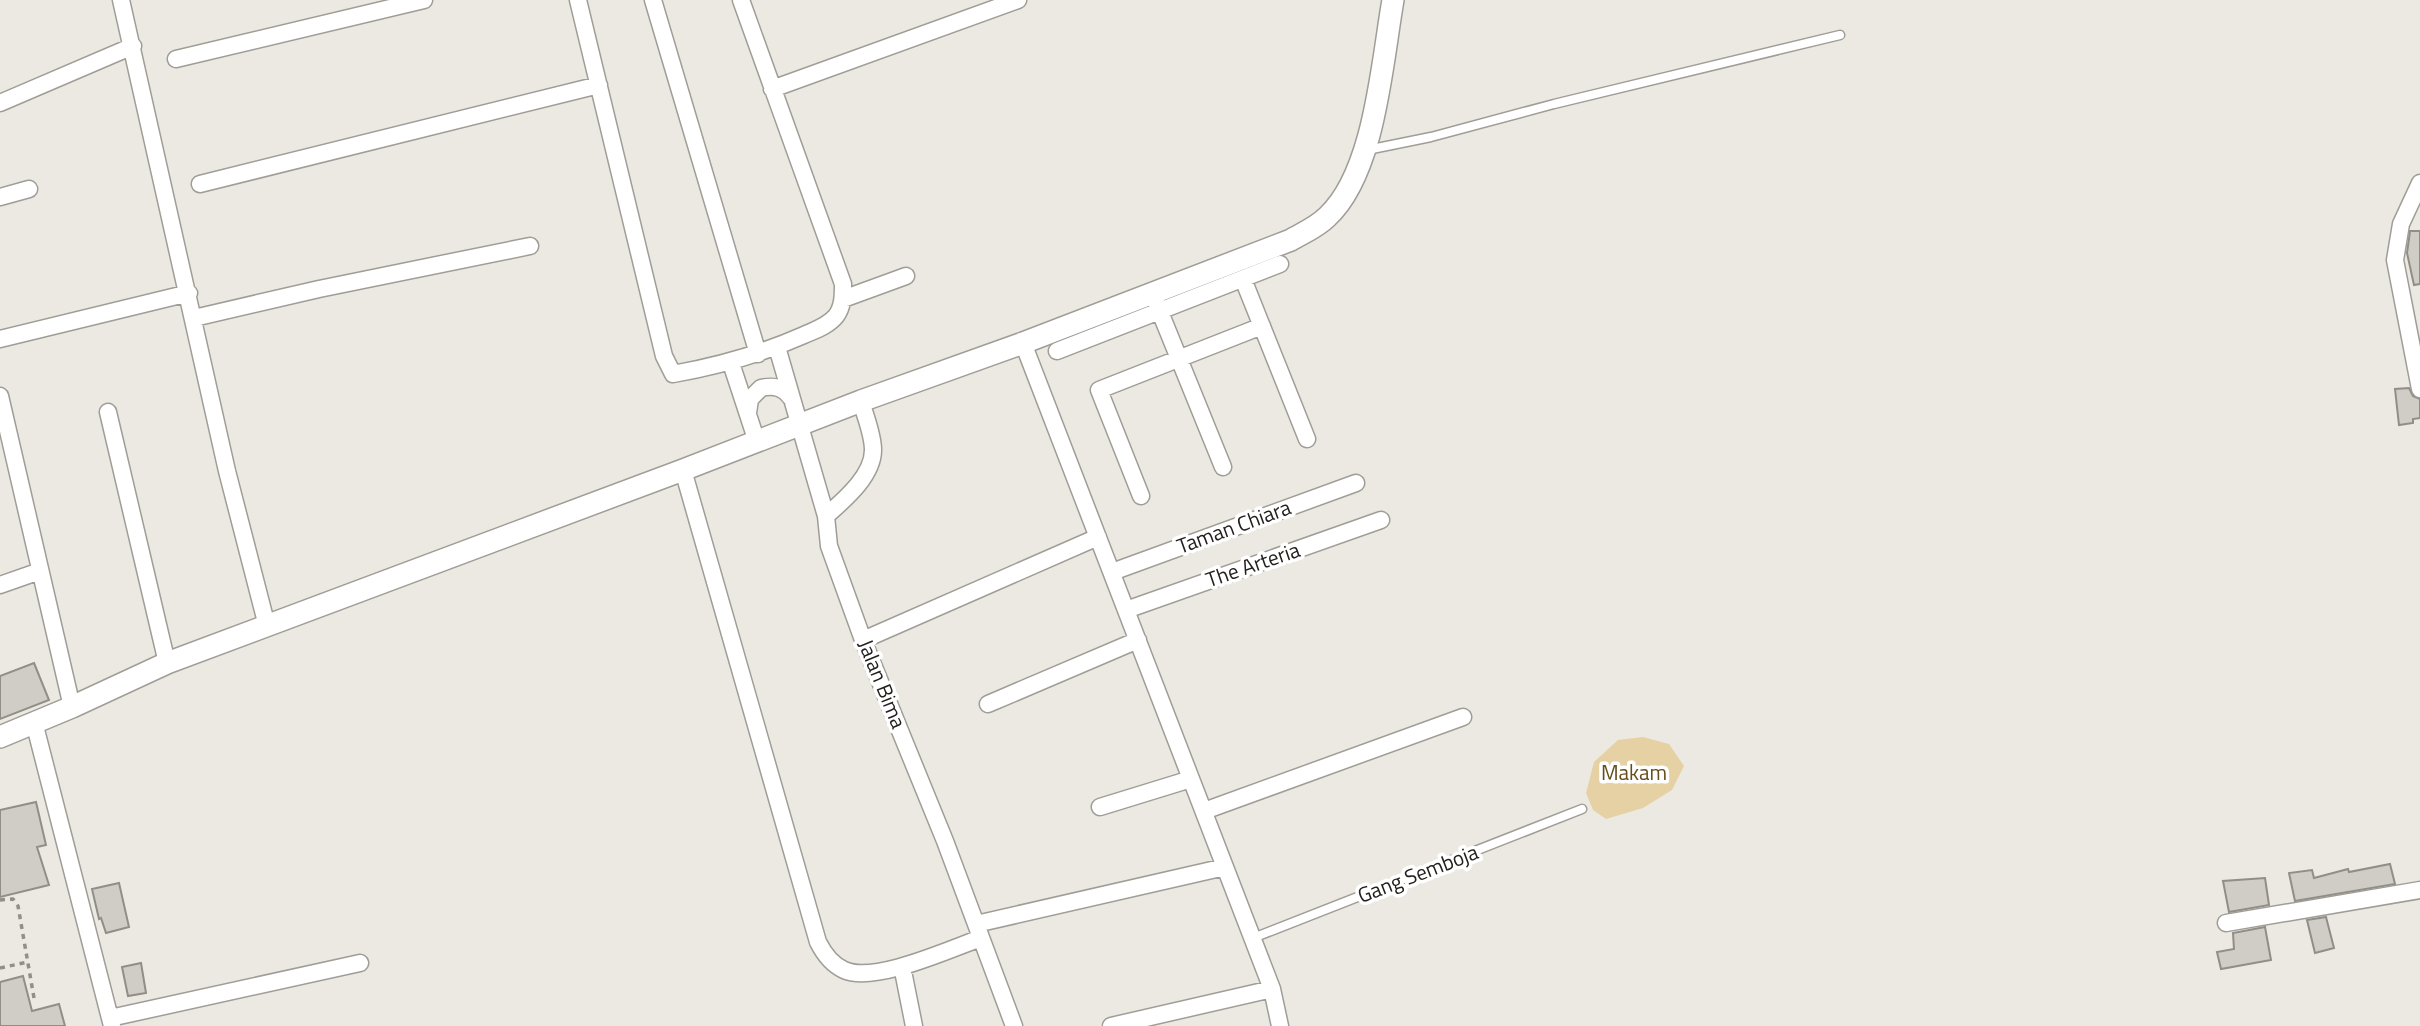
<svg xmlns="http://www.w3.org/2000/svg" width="2420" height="1026" font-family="'Titillium Web',sans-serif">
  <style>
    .green { fill: #e6d1a4 }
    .building { fill: #d0cdc6; stroke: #918e88; stroke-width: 2 }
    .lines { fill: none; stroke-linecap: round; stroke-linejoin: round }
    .lane-casing { stroke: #a09d97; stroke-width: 11 }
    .street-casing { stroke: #a09d97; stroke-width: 19 }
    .secondary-casing { stroke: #a09d97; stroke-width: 24 }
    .path { stroke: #918f8b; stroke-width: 3.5; stroke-dasharray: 5 5; stroke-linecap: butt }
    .lane { stroke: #fff; stroke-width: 8 }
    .street { stroke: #fff; stroke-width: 16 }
    .secondary { stroke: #fff; stroke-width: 21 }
    .labels { text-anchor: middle; stroke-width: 7; stroke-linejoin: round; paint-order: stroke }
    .street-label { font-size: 21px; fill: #21201e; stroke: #fff }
    .park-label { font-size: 21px; fill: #654e1a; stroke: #fff }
  </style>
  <rect width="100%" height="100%" fill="#ece9e2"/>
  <path class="green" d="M1643,737L1669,744L1684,766L1672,790L1643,808L1606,819L1593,810L1586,793L1594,762L1618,740Z"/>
  <path class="building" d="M2410,231H2420V284L2414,285L2407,253Z
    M2409,388L2413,396L2420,399V418L2413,419V423L2399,425L2395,389Z
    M34,663L49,700L0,719V676Z
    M36,802L46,845L37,847L49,885L0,897V810Z
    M2390,864L2395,884L2295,901L2289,873L2312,870L2314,878L2348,869L2349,872Z
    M2265,878L2269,905L2229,912L2223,881Z
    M119,883L129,927L106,933L101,918L99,919L92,889Z
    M2326,917L2334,948L2315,953L2307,920Z
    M2265,927L2271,960L2221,969L2217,952L2234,949L2233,933Z
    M141,963L146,993L128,996L122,967Z
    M23,976L32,1011L59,1004L65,1026H0V982Z"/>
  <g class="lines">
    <g class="lane-casing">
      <path id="lane" d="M1367,150L1431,137L1554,104L1840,35
        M1253,938L1582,809"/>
    </g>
    <g class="street-casing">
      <path id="street" d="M121,0L227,471L267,626
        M578,0L664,356L673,374C718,366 761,354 804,335C815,330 828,326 836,316C843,307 843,295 843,284L741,0
        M653,0L758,354
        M176,59L424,0
        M772,89L1018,0
        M0,103L133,46
        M2420,183L2401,224L2395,260L2420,389
        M200,184L599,85
        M0,197L29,189
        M1243,279L1307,439
        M843,299L906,276
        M1156,302L1223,467
        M194,318L319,289L530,246
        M0,339L189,293
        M1023,343L1272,989L1280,1026
        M777,347L826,516L829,546L863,640L945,841L1014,1026
        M1057,351L1280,264
        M731,363L757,442
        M0,396L72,707
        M108,412L167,663
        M748,413L750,399L761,388C774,385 783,387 791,398
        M683,470L818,942C824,954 831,964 844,970C874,984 950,949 981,938
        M1141,496L1099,390L1262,326
        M826,516C844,500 873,476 873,450C873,434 865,416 861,401
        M1112,572L1356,483
        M0,585L40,571
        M1126,610L1381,520
        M863,640L1098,537
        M988,704L1138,640
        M34,722L112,1026
        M1100,807L1191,779
        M1204,811L1463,717
        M2226,923L2420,890
        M976,924L1225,867
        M904,976L914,1026
        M110,1018L360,963
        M1111,1026L1272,989"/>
    </g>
    <g class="secondary-casing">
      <path id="secondary" d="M0,737L72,707L167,663L683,470L861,401L1023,343L1291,240C1303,233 1317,227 1327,217C1375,173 1382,62 1393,0"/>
    </g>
    <path class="path" d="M0,900L13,899L18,906L34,998
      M0,968L28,962"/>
    <use href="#lane" class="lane"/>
    <use href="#street" class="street"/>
    <use href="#secondary" class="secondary"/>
  </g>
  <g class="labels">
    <g class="street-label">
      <text transform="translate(1234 527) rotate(-20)" y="7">Taman Chiara</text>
      <text transform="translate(1253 565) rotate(-19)" y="7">The Arteria</text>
      <text transform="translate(882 684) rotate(68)" y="7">Jalan Bima</text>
      <text transform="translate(1418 874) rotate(-21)" y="7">Gang Semboja</text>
    </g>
    <g class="park-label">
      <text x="1634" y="780">Makam</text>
    </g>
  </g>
</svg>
